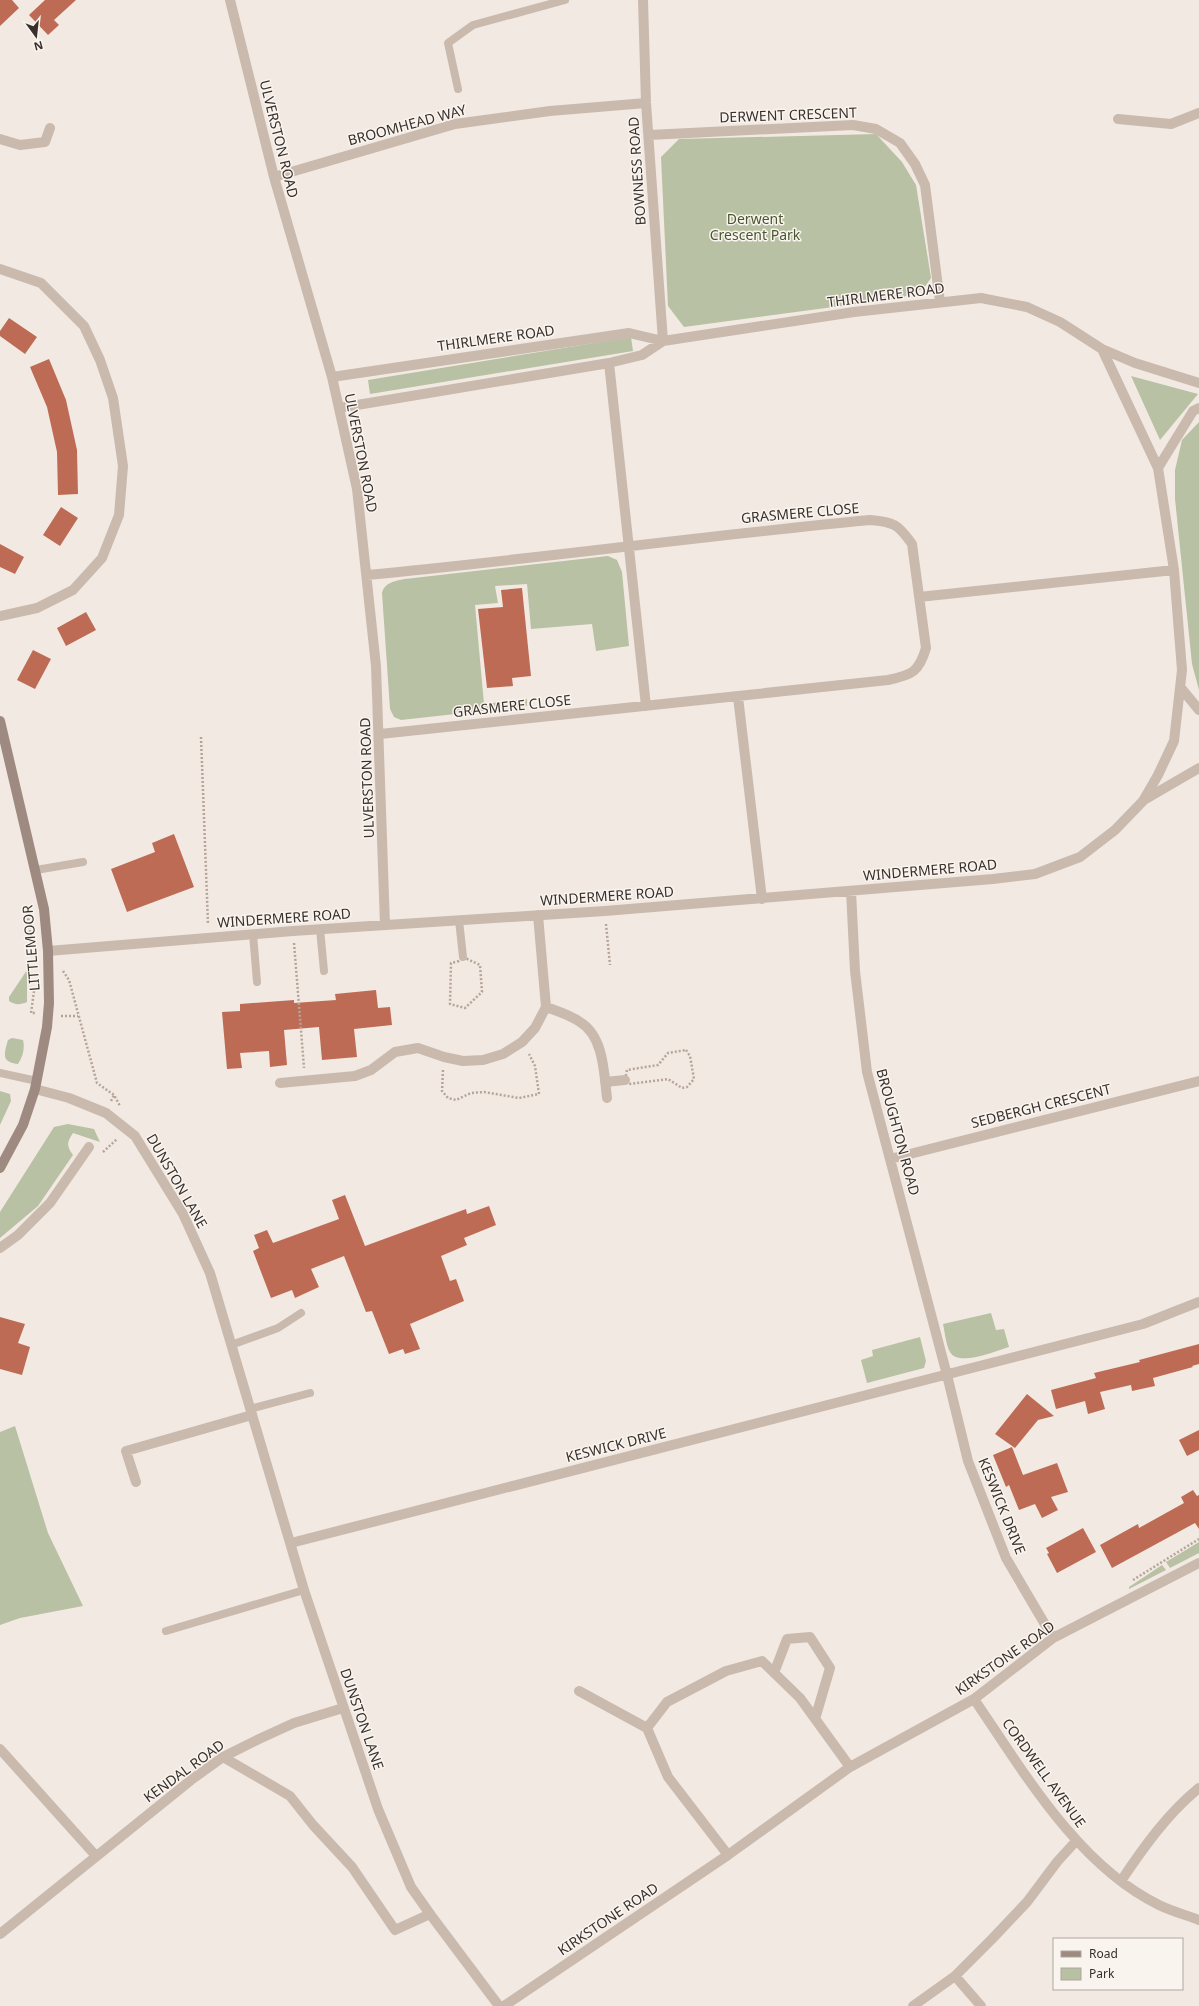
<svg xmlns="http://www.w3.org/2000/svg" width="1199" height="2006" font-family="'Noto Sans',sans-serif">
  <style>
    .green { fill: #b8c1a3 }
    .building { fill: #be6b55 }
    .lines { fill: none; stroke-linecap: round; stroke-linejoin: round }
    .path { stroke: #b6a499; stroke-width: 2.5; stroke-dasharray: 2 2; stroke-linecap: butt }
    .service { stroke: #cabaae; stroke-width: 8 }
    .minor { stroke: #cabaae; stroke-width: 10 }
    .tertiary { stroke: #cabaae; stroke-width: 10 }
    .secondary { stroke: #9e8a80; stroke-width: 10 }
    .labels { text-anchor: middle; stroke-width: 3; stroke-linejoin: round; paint-order: stroke }
    .street-label { font-size: 14px; fill: #39302c; stroke: #faf4ef }
    .park-label { font-size: 14px; fill: #4a5631; stroke: #faf4ef }
  </style>
  <rect width="100%" height="100%" fill="#f2eae2"/>
  <path class="green" d="M876,134L902,162L916,185L931,278L924,288L901,298L684,327L668,306L661,157L679,139Z
    M631,337L633,351L370,394L368,380Z
    M1131,376L1198,394L1160,440Z
    M1199,422V690L1192,664L1175,499V470L1182,440Z
    M608,556L617,560L622,572L629,646L596,651L592,624L531,629L527,584L495,586L498,603L475,605L484,704L527,699V706L401,720L394,717L390,709L382,593C385,582 395,581 405,579Z
    M27,970V1002C20,1005 15,1005 9,1001V997Z
    M12,1038L23,1040C25,1048 23,1057 18,1064C1,1062 4,1054 8,1040Z
    M0,1091L10,1094L11,1101L0,1125Z
    M68,1124L94,1129L100,1142L73,1133C67,1142 66,1146 73,1155L38,1206L0,1238V1212L54,1127Z
    M991,1313L996,1330L1004,1329L1009,1347C996,1351 958,1367 950,1352C946,1345 945,1333 943,1324Z
    M920,1337L926,1361L924,1368L867,1383L861,1360L873,1356L872,1350Z
    M15,1426L48,1533L83,1606L20,1618L0,1625V1432Z
    M1199,1542V1553L1170,1568L1166,1562Z
    M1162,1565L1166,1570L1129,1589V1587Z"/>
  <path class="building" d="M0,0H12L19,8L0,26Z
    M45,0H76L54,20L59,25L48,35L29,15Z
    M9,318L37,337L25,354L0,336V331Z
    M49,359L66,400L77,450L78,494L58,495L57,452L47,407L30,367Z
    M61,507L78,518L60,546L43,535Z
    M0,544L24,557L15,574L0,567Z
    M522,588L531,676L512,678L513,686L487,688L478,609L503,607L501,590Z
    M86,612L96,630L66,646L57,628Z
    M33,650L51,659L35,689L17,680Z
    M174,834L194,887L127,912L111,869L155,852L152,843Z
    M376,990L378,1008L390,1007L392,1025L354,1029L357,1057L322,1060L319,1027L284,1030L287,1065L270,1067L269,1051L240,1053L242,1068L227,1069L222,1012L240,1011V1004L294,1000V1003L336,1000L335,994Z
    M345,1195L365,1246L466,1209L467,1214L489,1206L496,1225L464,1238L467,1245L441,1256L450,1281L456,1279L464,1301L410,1324L420,1349L405,1354L403,1349L389,1354L372,1311L366,1312L344,1256L311,1269L319,1287L295,1298L292,1290L271,1298L253,1251L259,1248L254,1235L267,1230L273,1243L339,1219L332,1200Z
    M0,1317L25,1324L18,1343L30,1347L22,1375L0,1369Z
    M1199,1344V1364L1192,1366L1193,1367L1153,1378L1155,1386L1132,1391L1131,1385L1100,1392L1105,1409L1088,1414L1085,1401L1056,1409L1051,1390L1096,1378L1094,1373L1140,1362L1139,1360Z
    M1027,1394L1054,1416L1038,1420L1015,1448L995,1434Z
    M1199,1430V1450L1187,1456L1179,1440Z
    M1012,1447L1023,1475L1057,1463L1068,1492L1051,1497L1058,1510L1042,1518L1035,1504L1019,1510L1009,1485L1006,1487L993,1455Z
    M1193,1490L1197,1496L1199,1495V1529L1195,1523L1112,1568L1100,1545L1138,1524L1139,1528L1184,1503L1181,1497Z
    M1083,1528L1096,1552L1057,1573L1047,1554L1049,1553L1046,1548Z"/>
  <g class="lines">
    <path class="path" d="M201,737L208,924
      M29,907L27,910L32,945
      M606,924L610,965
      M294,943L304,1068
      M463,957L480,965L482,992L465,1008L450,1004L451,963L459,961Z
      M63,971L69,980L97,1083L114,1095L120,1106
      M34,991L31,1013H36
      M61,1016H78
      M686,1050L690,1056L694,1079L687,1087L682,1088L668,1079L629,1084L625,1080L627,1070L658,1065L668,1053Z
      M443,1070L442,1091L448,1098L456,1100L471,1093L484,1092L519,1098L539,1094L535,1066L529,1054
      M111,1101L114,1095
      M103,1152L117,1139
      M1133,1580L1199,1539"/>
    <path class="service" d="M458,89L448,43L473,25L565,0
      M36,870L83,862
      M459,920L463,957
      M320,929L324,971
      M253,934L257,982
      M0,1073L37,1081
      M231,1345L278,1328L301,1313
      M250,1409L310,1393
      M166,1631L304,1590"/>
    <path class="minor" d="M230,0L274,177L332,377L357,489L376,666L385,925
      M1118,119L1171,124L1199,113
      M649,135L853,125L876,129L900,143L915,164L925,185L940,302
      M0,139L20,145L45,142L50,128
      M274,177L455,124L550,111L646,103
      M0,269L41,283L84,326L100,360L113,398L123,466L119,515L102,558L73,590L37,608L0,616
      M609,363L646,706
      M332,377L629,333L663,341L646,103L643,0
      M339,408L609,363L642,355L663,341L854,312L981,298L1027,307L1060,322L1102,349L1135,363L1199,383
      M1158,468L1193,411L1199,408
      M367,575C535,559 702,536 870,520C894,522 898,524 912,544L926,648C919,672 912,675 888,680L380,734
      M919,597L1174,570
      M1181,688L1199,710
      M738,697L762,899
      M1144,800L1199,768
      M851,891L855,971L867,1072L947,1375L968,1461L1006,1558L1053,1638
      M48,951L293,931L605,911L993,879L1035,874L1080,857L1115,830L1143,801L1158,775L1174,741L1182,670L1174,570L1158,468L1102,349
      M546,1007C557,1011 570,1015 580,1022C604,1036 604,1074 607,1098
      M605,1082L625,1080
      M280,1083L355,1076L371,1070L395,1052L418,1048L444,1057L463,1061L483,1060L503,1054L522,1042L535,1028L546,1007L538,915
      M890,1159L1199,1081
      M0,1248L18,1235L50,1203L89,1147
      M136,1482L126,1451L252,1415
      M291,1543L1143,1324L1199,1302
      M774,1673L787,1639L810,1637L830,1668L815,1719
      M579,1691L647,1728
      M974,1699C1023,1771 1078,1866 1159,1905C1171,1911 1186,1915 1199,1920
      M0,1749L96,1856
      M223,1757L290,1796L313,1825L352,1867L395,1930L430,1914
      M728,1855L668,1777L647,1728L667,1702L726,1671L762,1661L800,1698L850,1767
      M1121,1881C1143,1848 1168,1813 1199,1788
      M0,1934L191,1780L223,1757L259,1739L294,1723L343,1708
      M955,1976L981,2006
      M504,2006L728,1855L850,1767L974,1699L1053,1638L1199,1563
      M913,2006L955,1976L993,1938L1027,1902L1057,1862L1076,1841"/>
    <path class="tertiary" d="M35,1089L69,1098L106,1113L135,1136L183,1214L210,1273L304,1590L378,1809L411,1887L430,1914L499,2006"/>
    <path class="secondary" d="M0,721L44,909L48,951L49,1003L47,1027L35,1089L23,1125L0,1168"/>
  </g>
  <g class="labels">
    <g class="street-label">
      <text transform="translate(788 115) rotate(-2)" y="5">DERWENT CRESCENT</text>
      <text transform="translate(407 125) rotate(-15)" y="5">BROOMHEAD WAY</text>
      <text transform="translate(279 139) rotate(76)" y="5">ULVERSTON ROAD</text>
      <text transform="translate(637 171) rotate(-94)" y="5">BOWNESS ROAD</text>
      <text transform="translate(886 295) rotate(-7)" y="5">THIRLMERE ROAD</text>
      <text transform="translate(496 338) rotate(-8)" y="5">THIRLMERE ROAD</text>
      <text transform="translate(361 453) rotate(79)" y="5">ULVERSTON ROAD</text>
      <text transform="translate(800 513) rotate(-5)" y="5">GRASMERE CLOSE</text>
      <text transform="translate(512 706) rotate(-6)" y="5">GRASMERE CLOSE</text>
      <text transform="translate(367 778) rotate(-92)" y="5">ULVERSTON ROAD</text>
      <text transform="translate(930 870) rotate(-5)" y="5">WINDERMERE ROAD</text>
      <text transform="translate(607 896) rotate(-4)" y="5">WINDERMERE ROAD</text>
      <text transform="translate(284 918) rotate(-4)" y="5">WINDERMERE ROAD</text>
      <text transform="translate(31 948) rotate(-95)" y="5">LITTLEMOOR</text>
      <text transform="translate(1041 1106) rotate(-14)" y="5">SEDBERGH CRESCENT</text>
      <text transform="translate(898 1132) rotate(75)" y="5">BROUGHTON ROAD</text>
      <text transform="translate(177 1181) rotate(60)" y="5">DUNSTON LANE</text>
      <text transform="translate(616 1445) rotate(-14)" y="5">KESWICK DRIVE</text>
      <text transform="translate(1002 1506) rotate(68)" y="5">KESWICK DRIVE</text>
      <text transform="translate(1005 1658) rotate(-35)" y="5">KIRKSTONE ROAD</text>
      <text transform="translate(362 1719) rotate(71)" y="5">DUNSTON LANE</text>
      <text transform="translate(184 1771) rotate(-36)" y="5">KENDAL ROAD</text>
      <text transform="translate(1044 1773) rotate(54)" y="5">CORDWELL AVENUE</text>
      <text transform="translate(608 1919) rotate(-34)" y="5">KIRKSTONE ROAD</text>
    </g>
    <g class="park-label">
      <text x="755" y="224">Derwent<tspan x="755" dy="16">Crescent Park</tspan></text>
    </g>
  </g>
  <rect x="1053" y="1938" width="130" height="52" fill="#faf4ef" stroke="#ada6a1"/>
  <rect x="1061" y="1951" width="20" height="6" fill="#9e8a80" stroke="#ada6a1"/>
  <text x="1089" y="1958" font-size="12" fill="#39302c">Road</text>
  <rect x="1061" y="1968" width="20" height="12" fill="#b8c1a3" stroke="#ada6a1"/>
  <text x="1089" y="1978" font-size="12" fill="#39302c">Park</text>
  <g transform="translate(36 36) rotate(165)" stroke="#faf4ef" stroke-width="3" paint-order="stroke">
  <path d="M0-3L7 15L0 10L-7 15Z" fill="#39302c"/>
  <text y="-6" font-size="11" font-weight="bold" text-anchor="middle" fill="#39302c">N</text>
  </g>
</svg>
